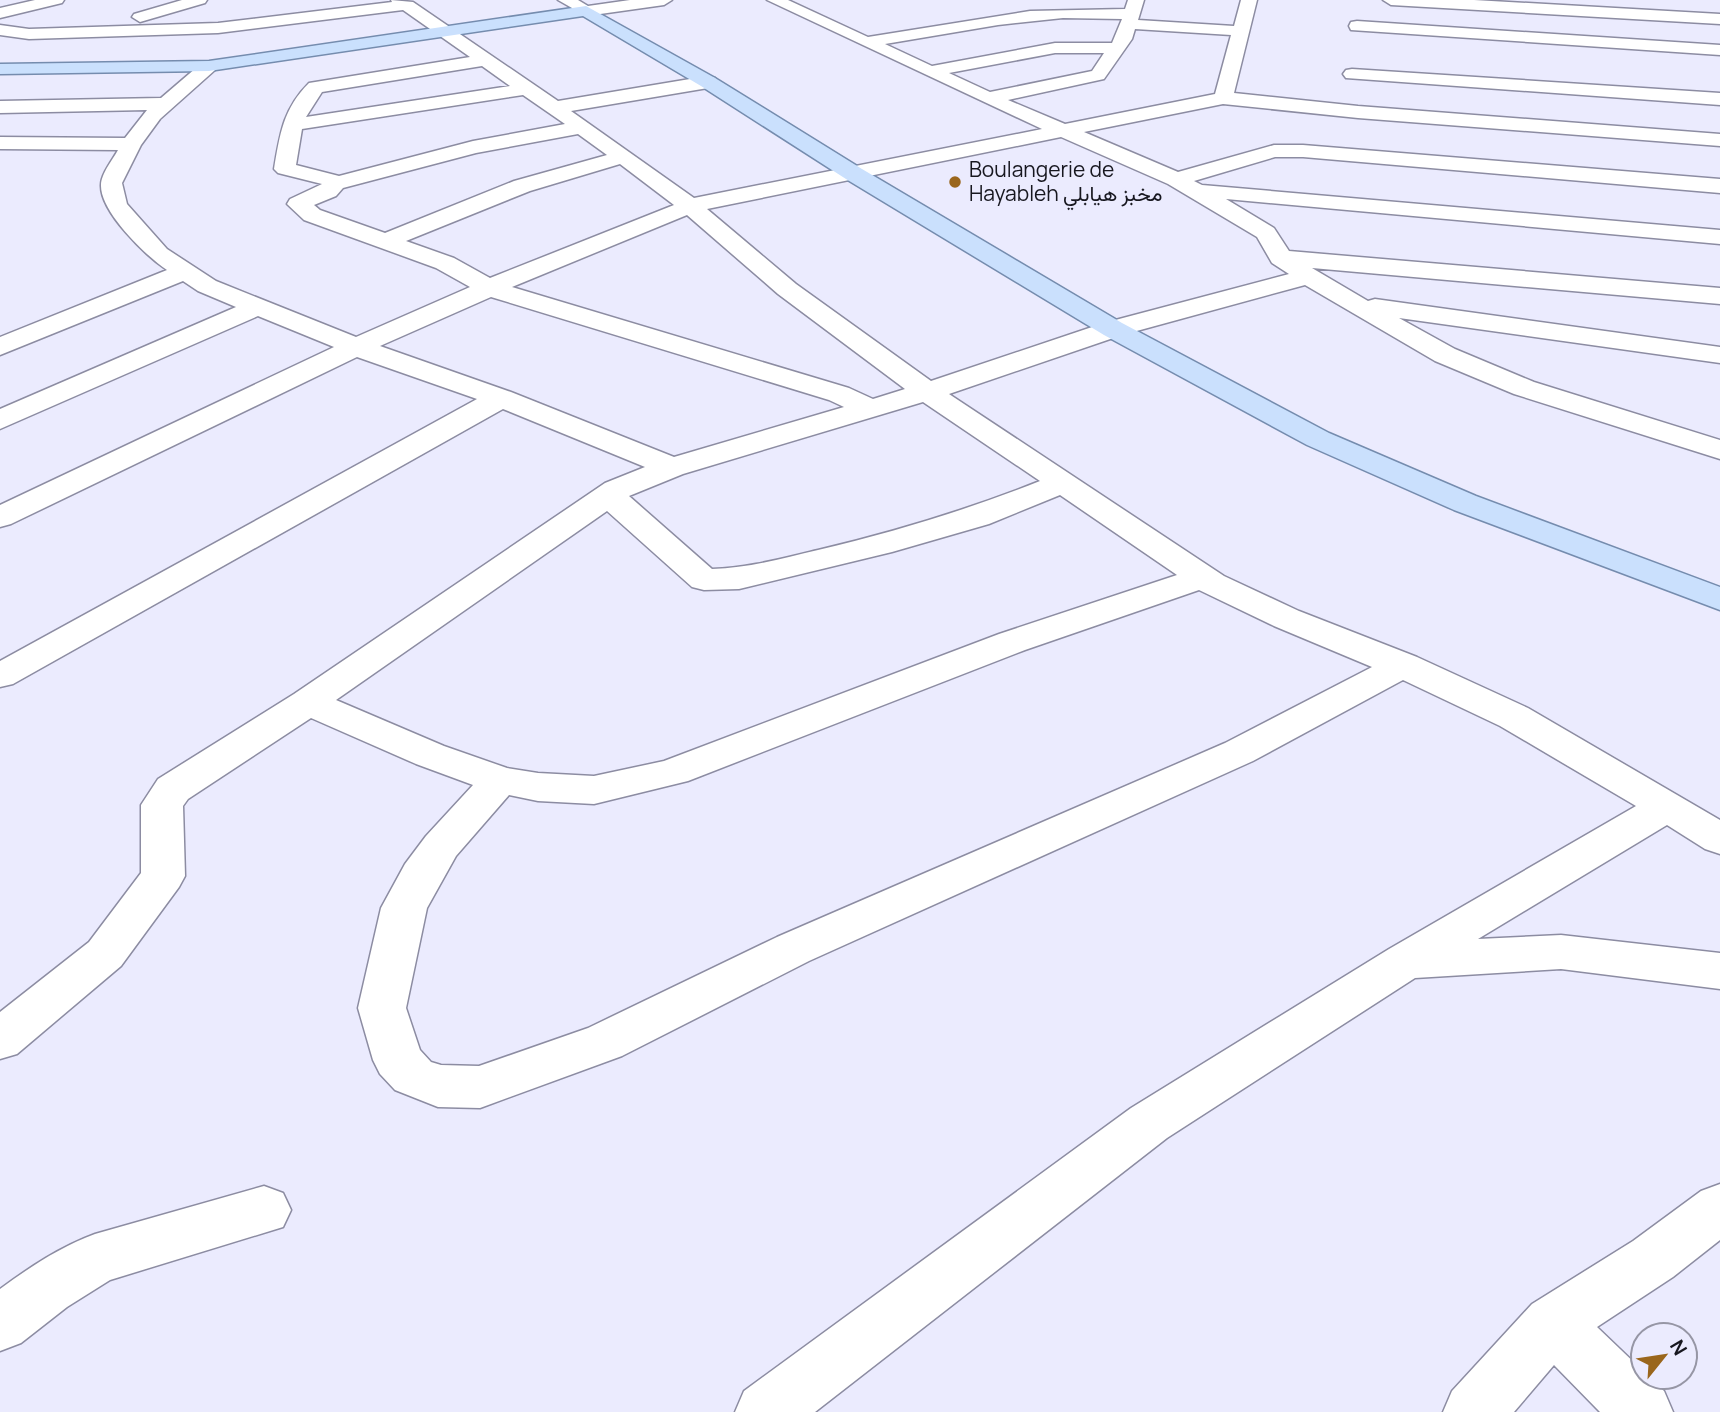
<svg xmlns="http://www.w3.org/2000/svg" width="1720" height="1412" font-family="Manrope,Vazirmatn,sans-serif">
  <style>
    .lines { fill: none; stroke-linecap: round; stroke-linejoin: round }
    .minor-casing { stroke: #8c8ca2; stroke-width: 3 }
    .major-casing { stroke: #758cae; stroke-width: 3 }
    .minor { fill: #fff; fill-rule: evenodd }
    .major { fill: #cae0fd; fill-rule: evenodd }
    .poi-dot { fill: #9a661c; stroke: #ebebfe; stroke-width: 2.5 }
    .labels { text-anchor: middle; stroke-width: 6; stroke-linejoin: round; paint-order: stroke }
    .far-poi-label { font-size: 21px; fill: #17171f; stroke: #ebebfe; text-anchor: start }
  </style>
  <rect width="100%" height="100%" fill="#ebebfe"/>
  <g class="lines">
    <g class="minor-casing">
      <path id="minor" d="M35,0H64L62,3L0,18V8Z
        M182,0H207L205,3L140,22L132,17L134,14Z
        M391,0L413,2L558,101L708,76L715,78L717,82L708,88L571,111L694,198L1042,129L767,0H788L868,37L1030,11L1125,9L1128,0H1144L1138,20L1234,26L1241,0H1257L1234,93L1358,106L1720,134V146L1358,118L1223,104L1084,132L1178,172L1274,145H1303L1720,179V193L1303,157H1275L1194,181L1202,185L1720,230V244L1226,199L1274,228L1289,251L1720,288V304L1312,268L1368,301L1375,299L1720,347V363L1399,318L1455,349L1534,382L1720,440V459L1514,394L1435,361L1305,285L1122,335L949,394L1224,576L1299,611L1417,657L1528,708L1720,820V854L1705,849L1667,825L1478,939L1561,935L1720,953V989L1561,969L1415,978L1167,1138L815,1412H735L744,1391L1131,1108L1389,949L1636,806L1500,726L1403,680L1253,761L809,961L622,1056L480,1108L438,1107L395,1090L380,1074L373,1060L358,1008L381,908L405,864L426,836L473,785L416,764L311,718L188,799L183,806L185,876L179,887L121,966L17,1054L0,1059V1012L89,942L141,873V805L158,779L294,694L605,483L645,467L503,409L13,684L0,687V661L477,399L357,357L11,524L0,527V505L334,347L258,316L0,429V409L236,307L198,291L183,281L0,355V337L167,270C146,256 100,212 101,185C101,174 113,159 118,150L0,149V137L125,138L147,110L0,113V101L161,98L203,62H215L218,66L215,70L160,119L141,145L122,183L127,204L167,249L216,281L356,337L470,287L436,268L304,220L287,204L290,199L322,184L278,173L274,169C280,134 283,109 309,83L470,57L403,10L218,33L29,39L0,35V25L29,29L218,23L392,2ZM1063,18L1122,19L1112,43H1055L932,66L885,44L998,25ZM1135,29L1231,35L1215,94L1065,124L1008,100L1104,79L1132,39ZM1055,53H1104L1092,71L990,92L949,73ZM482,66L510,86L306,117L322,92ZM523,95L565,124L473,141L339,176L296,165L302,129ZM578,134L607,155L514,181L385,233L320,210L314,205L336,196L343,188L476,153ZM1061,137L1168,184L1257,237L1272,263L1289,274L1104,323L931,381L796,284L707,209ZM620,164L674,205L490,278L454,258L406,241L530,191ZM687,215L778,294L905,389L873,399L849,388L512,287ZM491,297L829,400L844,407L674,457L511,392L380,346ZM923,402L1040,481C967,510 894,532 818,550C783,558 749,568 712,569L629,496L683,474ZM1060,495L1177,575L999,634L664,761L594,776L538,773L507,768L444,746L336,700L607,511L692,587L704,590L739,589L892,552L989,524ZM1199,590L1274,626L1372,667L1225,743L777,937L588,1028L479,1066L441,1065L431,1062L420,1050L406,1008L427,908L456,856L509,795L538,801L594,804L688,781L1025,650Z
        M558,0H578L588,6L630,0H672L664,5L586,16Z
        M1383,0H1474L1720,14V24L1391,5Z
        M1357,21L1720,45V55L1351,30L1349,26L1351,22Z
        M1352,69L1720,93V105L1346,78L1343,74L1346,70Z
        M1720,1184V1240L1673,1277L1597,1327L1643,1371V1377H1649L1664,1391L1673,1412H1600L1554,1365L1514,1412H1443L1452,1391L1532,1304L1633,1241L1701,1191Z
        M264,1186L283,1193L291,1210L283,1227L110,1280L67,1307L21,1343L0,1351V1289C30,1267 60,1247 95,1234Z"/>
    </g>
    <g class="major-casing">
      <path id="major" d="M586,6L715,78L862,169L1122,323L1329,433L1476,496L1720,587V610L1454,510L1307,445L1104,335L846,179L701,86L583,16L209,71L0,74V64L209,61Z"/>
    </g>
    <use href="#minor" class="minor"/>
    <use href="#major" class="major"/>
  </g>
  <circle class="poi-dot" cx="955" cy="182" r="7"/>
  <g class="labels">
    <g class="far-poi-label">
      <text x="969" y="177">Boulangerie de<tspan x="969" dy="24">Hayableh مخبز هيابلي</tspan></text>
    </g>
  </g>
  <g transform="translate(1664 1356) rotate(60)"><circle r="33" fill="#ebebfe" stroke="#9696a5" stroke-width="2"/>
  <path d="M0-5L12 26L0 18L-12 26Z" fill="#9a661c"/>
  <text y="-10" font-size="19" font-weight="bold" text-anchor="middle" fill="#17171f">N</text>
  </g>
</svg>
